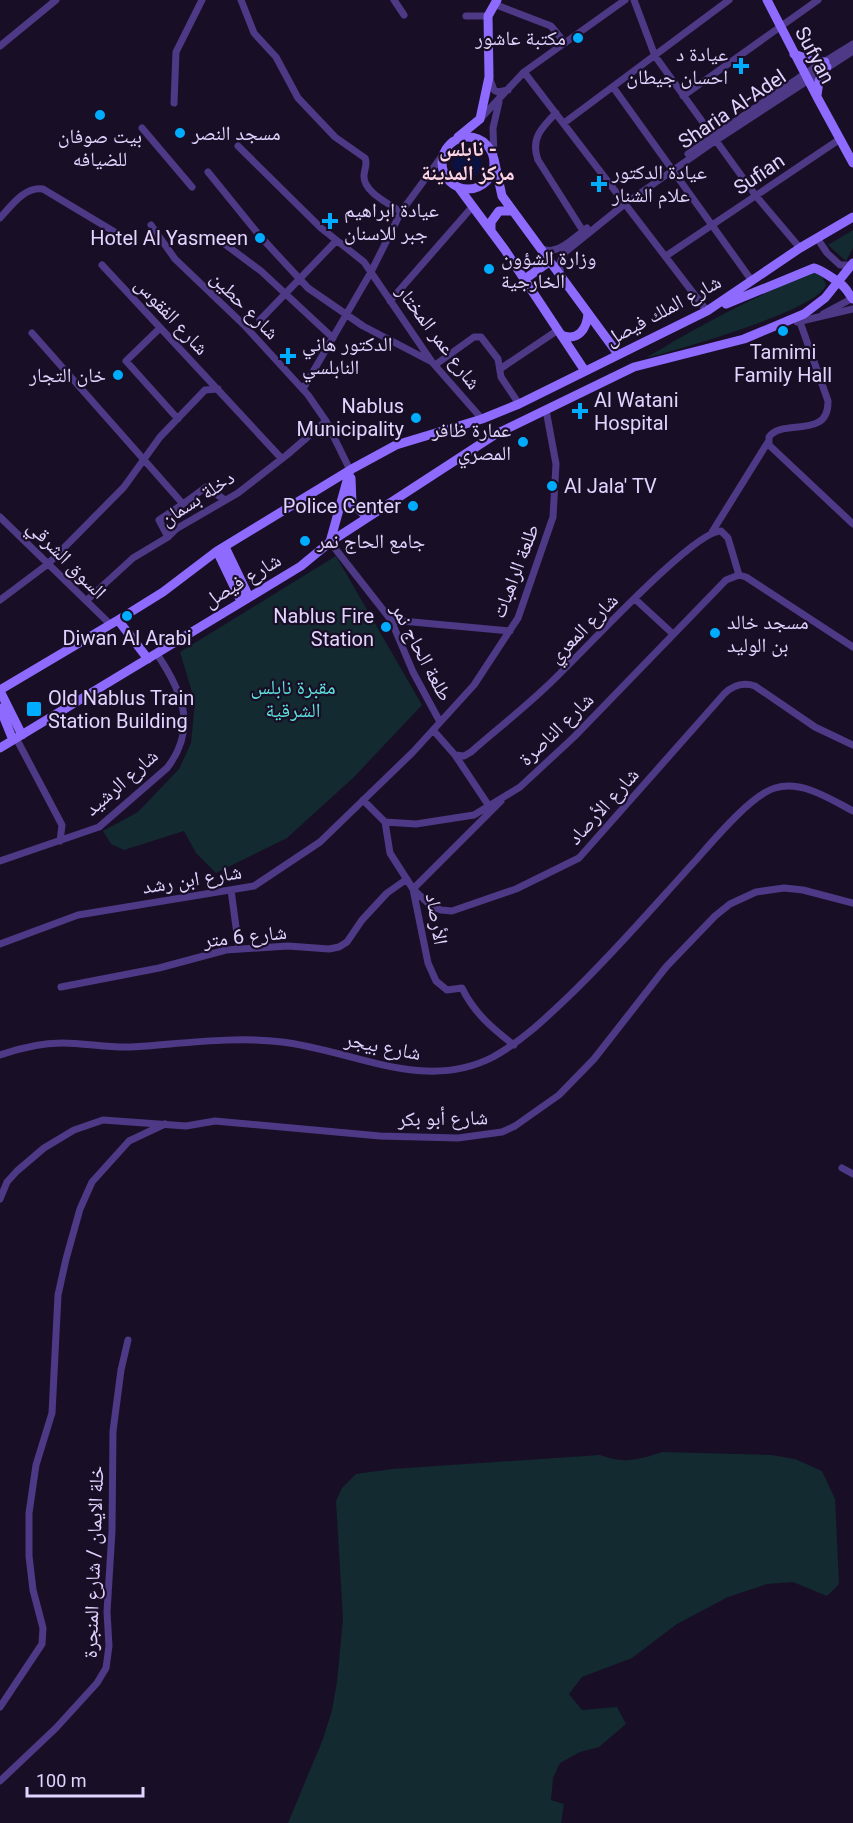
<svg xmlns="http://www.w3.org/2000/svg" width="853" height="1823" font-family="Roboto,'Noto Naskh Arabic',sans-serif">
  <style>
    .green { fill: #122a30 }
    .water { fill: #0a1244 }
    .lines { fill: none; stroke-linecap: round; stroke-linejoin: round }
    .street { stroke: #4d3985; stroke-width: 7 }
    .secondary { stroke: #8f6aff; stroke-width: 9 }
    .poi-dot { fill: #00acfe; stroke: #180f26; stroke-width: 2 }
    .labels { text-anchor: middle; stroke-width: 4.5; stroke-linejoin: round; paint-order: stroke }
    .poi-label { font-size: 20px; fill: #e2d3ff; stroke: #180f26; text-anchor: start }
    .street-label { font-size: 20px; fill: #e2d3ff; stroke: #180f26 }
    .park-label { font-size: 20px; fill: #5de1dd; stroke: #180f26 }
    .neighbourhood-label { font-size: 21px; font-weight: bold; fill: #ffd5e6; stroke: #180f26 }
  </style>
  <rect width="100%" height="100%" fill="#180f26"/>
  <path class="green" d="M853,230V248L846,261L828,245Z
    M813,272L821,274L826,285C817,311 676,350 646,358C699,325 756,296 813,272Z
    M336,556L422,705L354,777L287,838L216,873L196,853L184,831L124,850L111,844L103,831L138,812L179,769L191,743L195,702L180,652Z
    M662,1452L771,1455L795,1459L822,1471L835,1499L839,1584L827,1596L793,1582L767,1584L728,1597L677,1624L632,1658L582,1677L569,1694L582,1710L617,1707L626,1724L599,1747L580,1752L560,1763L553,1778L551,1800L564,1804L561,1823H288L323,1739L332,1710L337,1682L343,1619L336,1501L342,1488L356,1474L392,1469L600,1455C623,1464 639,1460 662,1452Z"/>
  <path class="water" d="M453 163a14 14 0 1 1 28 0a14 14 0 1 1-28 0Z"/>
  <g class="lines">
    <path class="street" d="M241,0L254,33L276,57L298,98L335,137L365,158C368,165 364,169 364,176C363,192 390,204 401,212
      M394,0L404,15
      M634,0L655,56L756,196L800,248
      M494,4L551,26L565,43
      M466,16H488
      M0,46L56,0
      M524,72L707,311
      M489,77L494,90L498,92L508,90
      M613,87L752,281
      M683,96L818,0
      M174,103L176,52L202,0
      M556,113C542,127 530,139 538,160L583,231
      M480,119L524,72L625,0
      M564,123L729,0
      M142,128L192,187
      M238,146L321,228L364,262L432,362L482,419
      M688,154L806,73L853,44
      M494,159L493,128L499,102
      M208,172L259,235L308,288L363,326L430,361
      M0,218C11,206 25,186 43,189L133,243
      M151,225L175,259L244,325L308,395L326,421L350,470
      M817,238L827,253L840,265H852
      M218,239L261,271L333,338
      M542,249C557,256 575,237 587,228
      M666,256L840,139
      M102,265L282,459
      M561,274L559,265L564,253L626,203L715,141L853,51
      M390,301L473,206
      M823,314L851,299
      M260,320L336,241
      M797,322L853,309
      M800,322L828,401C829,440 782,418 769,437V445L853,524
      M160,328L126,361L178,419
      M32,333L183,504L206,487L225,500
      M435,365L474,337H481L498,359L501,377L519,404
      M500,369L558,330
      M303,389L371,272L401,212L447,149
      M0,517L110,624
      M712,532L768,442
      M168,537L159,520L183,504
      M330,542L391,620L413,672L440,722
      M739,575L746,577L853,647
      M635,599L673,634
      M0,600L48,564L124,487L160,437L205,390L218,389
      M86,601L133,558L168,537L176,529L238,493L288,454L326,421
      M391,620L510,631
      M433,730L455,755L464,756L471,752C496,730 523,709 547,686C575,661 693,530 721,531L728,538L739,575
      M16,738L62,825L60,841
      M455,755L489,806
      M363,800L385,822L416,824L474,815L520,787L574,737L726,580L739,575
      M501,801L413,889L428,963L436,981L447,990L462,988C474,1013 493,1029 514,1045
      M385,822L390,853L413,889L431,906L441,910L452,911L516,889L579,858L724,694C733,685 743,682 755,686L815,727L853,745
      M0,861L99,827L167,768C198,728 182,691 157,654
      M231,890L239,949
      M0,944L78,915L254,886L320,842L413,752L474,685L518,618L553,517L556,464L546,410
      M61,987L159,968L226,950L288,946L329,949L339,947L347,942L362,920L387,893L407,879
      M0,1055C20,1048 41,1043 62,1043C85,1043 108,1048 131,1047C181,1044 232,1036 282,1042C352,1050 424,1093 493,1057C522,1041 545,1019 569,996C614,953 654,906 696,860C713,841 751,795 775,788C802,780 830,799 853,811
      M842,1168L853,1174
      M0,1199L7,1182L17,1171L44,1148L74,1130L103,1120L186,1126L215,1121L380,1136L458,1138L502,1132L515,1126L559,1095L594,1059L666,967L715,916L730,904L756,892L784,888L803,890L853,903
      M0,1707L42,1644L43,1628L33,1590L29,1556V1513L36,1465L52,1413L58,1295L66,1259L80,1209L92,1182L129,1141L165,1124
      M0,1781L56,1728L97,1683L106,1668L109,1646L107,1612L112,1531L113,1431L121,1370L128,1340"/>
    <path class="secondary" d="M767,0L817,97L853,163
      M794,54L813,61L825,62
      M817,95L819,81L827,67
      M442 163a26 26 0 1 1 52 0a26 26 0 1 1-52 0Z
      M458,137L480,119L489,77L488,16L497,0
      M494,159L502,196L618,354
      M459,188L505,250L585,371
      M491,230V222L499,211H513
      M525,279L550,261
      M726,304L814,268C820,269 841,283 844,287C848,291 850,296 853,299
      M561,335C578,342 587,329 588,313
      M351,478L352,504L363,513L376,512
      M330,542L350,470
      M225,547L249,597
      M217,551L241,601
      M118,620L148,659
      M0,690L118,620L163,592L217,551L350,470L396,445L482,419L519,404L707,311L800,248L853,217
      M0,691L22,735
      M0,708L13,740
      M0,748L301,566L330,542L496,434L634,367L744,339L804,314L825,298L853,263"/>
  </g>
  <g class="poi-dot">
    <circle cx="578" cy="38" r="6"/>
    <path d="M738 57h6v6h6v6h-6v6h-6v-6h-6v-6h6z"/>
    <circle cx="100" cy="115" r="6"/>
    <circle cx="180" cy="133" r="6"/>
    <path d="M596 175h6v6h6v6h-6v6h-6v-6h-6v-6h6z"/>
    <path d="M327 212h6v6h6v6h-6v6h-6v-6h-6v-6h6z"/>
    <circle cx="260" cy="238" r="6"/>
    <circle cx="489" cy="269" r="6"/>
    <circle cx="783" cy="331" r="6"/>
    <path d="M285 347h6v6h6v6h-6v6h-6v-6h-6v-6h6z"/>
    <circle cx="118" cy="375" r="6"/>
    <path d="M577 402h6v6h6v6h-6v6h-6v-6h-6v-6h6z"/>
    <circle cx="416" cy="418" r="6"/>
    <circle cx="523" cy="442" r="6"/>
    <circle cx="552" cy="486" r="6"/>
    <circle cx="413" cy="506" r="6"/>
    <circle cx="305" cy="541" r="6"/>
    <circle cx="127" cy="616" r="6"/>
    <circle cx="386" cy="627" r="6"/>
    <circle cx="715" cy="633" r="6"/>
    <rect x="26" y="701" width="16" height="16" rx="3"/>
  </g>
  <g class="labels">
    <g class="poi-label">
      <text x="566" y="45" text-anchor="end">مكتبة عاشور</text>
      <text x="728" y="61" text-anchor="end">عيادة د<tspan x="728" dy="23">احسان جيطان</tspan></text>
      <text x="192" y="140">مسجد النصر</text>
      <text x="100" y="143" text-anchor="middle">بيت صوفان<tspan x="100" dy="23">للضيافه</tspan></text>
      <text x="612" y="179">عيادة الدكتور<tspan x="612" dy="23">علام الشنار</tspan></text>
      <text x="344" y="217">عيادة ابراهيم<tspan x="344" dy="23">جبر للاسنان</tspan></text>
      <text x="248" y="245" text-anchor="end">Hotel Al Yasmeen</text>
      <text x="501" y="265">وزارة الشؤون<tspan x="501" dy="23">الخارجية</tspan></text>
      <text x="302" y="351">الدكتور هاني<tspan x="302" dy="23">النابلسي</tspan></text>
      <text x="783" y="359" text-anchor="middle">Tamimi<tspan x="783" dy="23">Family Hall</tspan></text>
      <text x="106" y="382" text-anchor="end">خان التجار</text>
      <text x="594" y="407">Al Watani<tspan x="594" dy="23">Hospital</tspan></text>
      <text x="404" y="413" text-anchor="end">Nablus<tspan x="404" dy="23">Municipality</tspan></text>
      <text x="511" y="437" text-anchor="end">عمارة ظافر<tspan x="511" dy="23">المصري</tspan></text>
      <text x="564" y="493">Al Jala' TV</text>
      <text x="401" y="513" text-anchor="end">Police Center</text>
      <text x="317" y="548">جامع الحاج نمر</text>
      <text x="374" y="623" text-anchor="end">Nablus Fire<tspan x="374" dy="23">Station</tspan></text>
      <text x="727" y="629">مسجد خالد<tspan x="727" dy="23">بن الوليد</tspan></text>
      <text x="127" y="645" text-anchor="middle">Diwan Al Arabi</text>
      <text x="48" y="705">Old Nablus Train<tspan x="48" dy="23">Station Building</tspan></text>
    </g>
    <g class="street-label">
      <text transform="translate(815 55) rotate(62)" y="7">Sufyan</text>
      <text transform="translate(732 109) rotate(-34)" y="7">Sharia Al-Adel</text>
      <text transform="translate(759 174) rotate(-34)" y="7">Sufian</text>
      <text transform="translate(245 305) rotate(45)" y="7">شارع حطين</text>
      <text transform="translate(663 310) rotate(-28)" y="7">شارع الملك فيصل</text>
      <text transform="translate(172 316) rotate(47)" y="7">شارع الفقوس</text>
      <text transform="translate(439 337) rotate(53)" y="7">شارع عمر المختار</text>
      <text transform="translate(197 498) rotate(-33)" y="7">دخلة بسمان</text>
      <text transform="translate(67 559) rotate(45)" y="7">السوق الشرقي</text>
      <text transform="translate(515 571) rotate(-69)" y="7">طلعة الراهبات</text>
      <text transform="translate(242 580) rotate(-31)" y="7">شارع فيصل</text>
      <text transform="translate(583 628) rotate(-45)" y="7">شارع المعري</text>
      <text transform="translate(422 652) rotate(62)" y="7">طلعة الحاج نمر</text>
      <text transform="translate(556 729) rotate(-44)" y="7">شارع الناصرة</text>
      <text transform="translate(121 782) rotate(-41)" y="7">شارع الرشيد</text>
      <text transform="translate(603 806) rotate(-48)" y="7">شارع الأرصاد</text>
      <text transform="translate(192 879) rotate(-9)" y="7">شارع ابن رشد</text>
      <text transform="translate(437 919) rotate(80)" y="7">الأرصاد</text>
      <text transform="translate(245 936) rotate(-6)" y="7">شارع 6 متر</text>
      <text transform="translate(383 1046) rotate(11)" y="7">شارع بيجر</text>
      <text transform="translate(443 1118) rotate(-1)" y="7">شارع أبو بكر</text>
      <text transform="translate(93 1562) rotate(-88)" y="7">خلة الايمان / شارع المنجرة</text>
    </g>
    <g class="park-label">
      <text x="293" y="694">مقبرة نابلس<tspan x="293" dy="23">الشرقية</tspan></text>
    </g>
    <g class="neighbourhood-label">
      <text x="468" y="156">نابلس -<tspan x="468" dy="24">مركز المدينة</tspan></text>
    </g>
  </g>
  <path d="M27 1787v9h116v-9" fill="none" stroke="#e2d3ff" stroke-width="3"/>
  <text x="36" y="1787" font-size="18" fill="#e2d3ff" stroke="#180f26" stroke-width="4.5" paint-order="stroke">100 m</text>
</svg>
